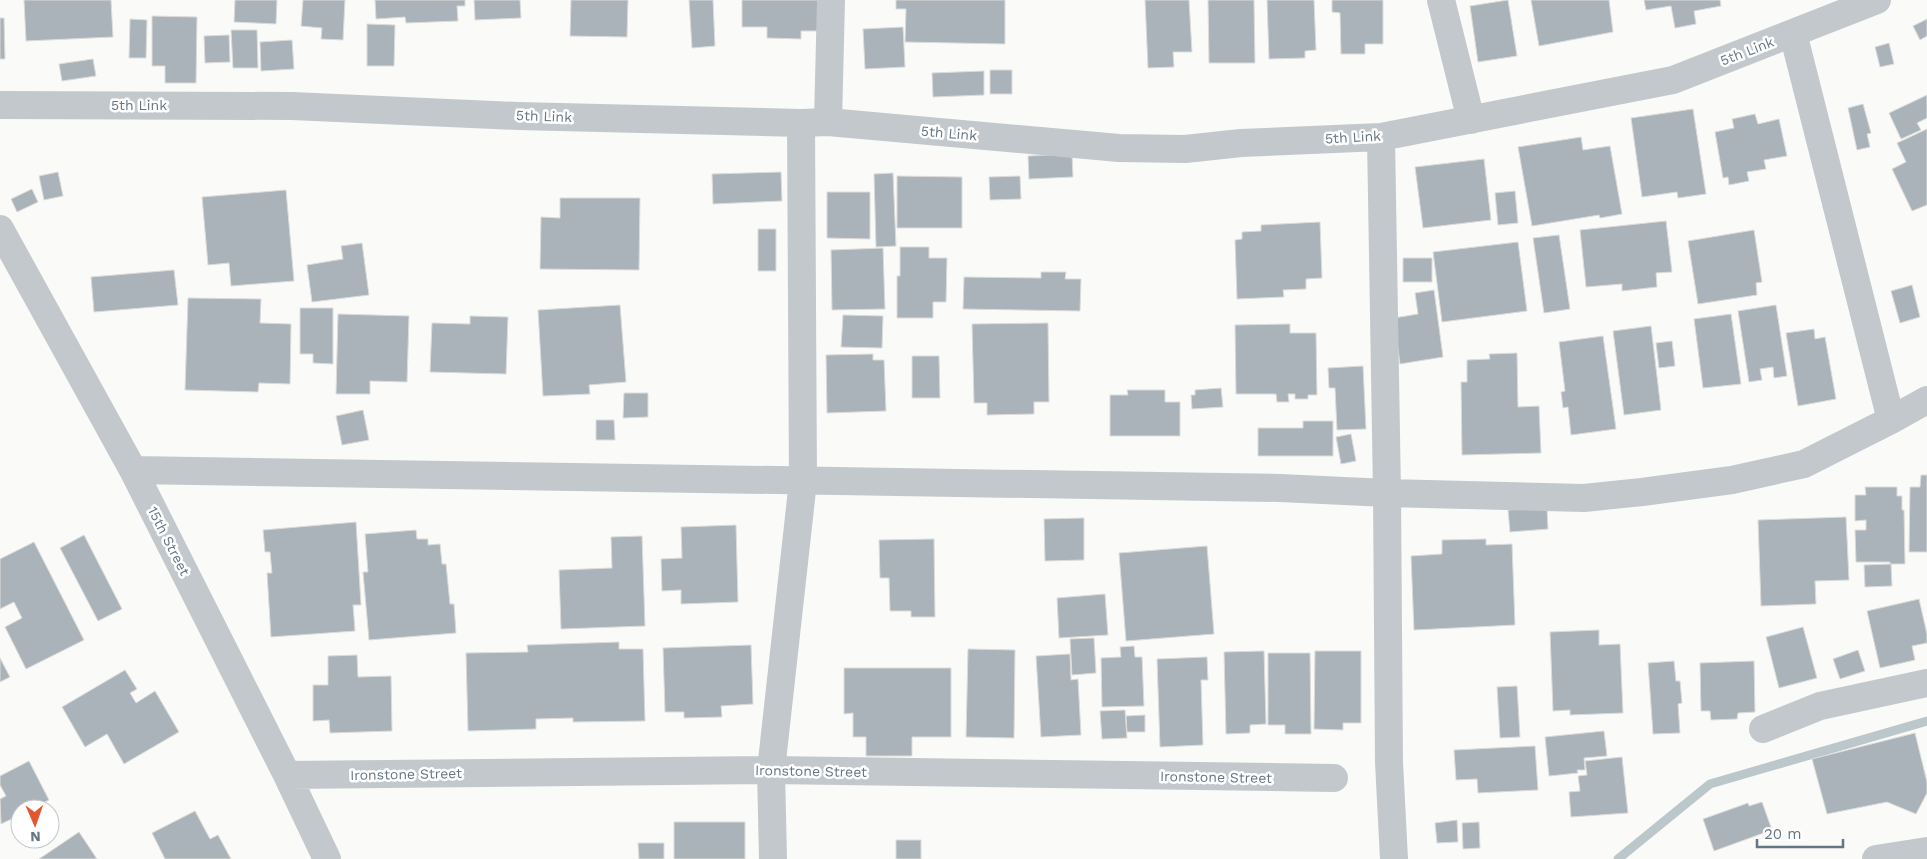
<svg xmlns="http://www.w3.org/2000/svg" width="1927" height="859" font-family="'Work Sans',sans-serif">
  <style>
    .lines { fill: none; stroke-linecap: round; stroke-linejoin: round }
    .stream { stroke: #bbc7cb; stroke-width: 9 }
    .building { fill: #aab3b9; stroke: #dcdcda }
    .street { stroke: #c3c8cc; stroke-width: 28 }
    .labels { text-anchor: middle; stroke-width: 5; stroke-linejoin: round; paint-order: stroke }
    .street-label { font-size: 14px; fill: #657683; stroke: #fff }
  </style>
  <rect width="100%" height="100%" fill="#fafaf8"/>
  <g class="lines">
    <path class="stream" d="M1618,859L1710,784L1927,721"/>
  </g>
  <path class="building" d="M24,0H111L113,37L26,41Z
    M235,0H277L276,24L234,22Z
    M303,0H345L343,40L321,39L322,28L301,26Z
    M375,0H465V6H457L458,21L406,23L405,17L376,19Z
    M474,0H520L521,18L475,20Z
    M571,0H628L627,37L570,36Z
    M689,0H713L715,46L692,48Z
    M742,0H821V31H801V39L767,38V27H742Z
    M896,0H1005V44L905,42L906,9H896Z
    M1145,0H1189L1192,52H1173L1174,67L1148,68Z
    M1208,0H1254L1255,63H1209Z
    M1267,0H1314L1316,50L1305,51V58L1269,59Z
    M1332,0H1383V44H1365V54H1341L1340,13L1332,12Z
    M1508,0L1517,56L1478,62L1470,6Z
    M1531,0H1609L1613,32L1539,46Z
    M1644,0H1720L1721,6L1694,11L1696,24L1675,28L1671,6L1646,10Z
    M152,16L197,17L196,83H165V66H152Z
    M0,18H4L5,59H0Z
    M130,19L147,20L146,58H129Z
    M1927,19V36L1920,40L1913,26Z
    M367,24L395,25L394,66H367Z
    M903,27L905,67L865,69L863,29Z
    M231,30H257L258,68H233Z
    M229,35L230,62L205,63L204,36Z
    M292,40L294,69L261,71L260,42Z
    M1889,43L1894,64L1880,67L1875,47Z
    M93,59L96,76L62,81L59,64Z
    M990,70H1012V94H990Z
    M984,71V95L933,97L932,73Z
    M1927,95V118L1917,123L1921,130L1901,139L1889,113Z
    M1863,104L1871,133L1867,134L1870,147L1857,150L1848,108Z
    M1693,109L1706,194L1678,198L1677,192L1642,197L1631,118Z
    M1755,114L1758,124L1779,119L1787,156L1764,160L1766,169L1747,172L1749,181L1729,185L1728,177L1723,178L1715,132L1734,128L1732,119Z
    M1927,129V205L1912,211L1892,169L1906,162L1897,143Z
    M1581,137L1583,150L1610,146L1622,214L1600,218L1599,215L1532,226L1518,147Z
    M1072,154L1073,177L1029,179L1028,156Z
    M1484,159L1491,220L1423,228L1415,167Z
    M58,172L63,196L44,200L39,176Z
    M781,172L782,201L713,204L712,174Z
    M893,173L896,246L876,247L874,174Z
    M897,176L962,177V228H897Z
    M1020,176L1021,199L990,200L989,177Z
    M32,189L38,202L17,212L11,199Z
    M286,190L294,281L231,286L229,263L208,265L202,197Z
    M1515,191L1518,223L1498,225L1495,193Z
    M827,192H870V239L827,238Z
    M560,198H640L639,270L540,269L541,217L560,218Z
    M1666,221L1672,272L1656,273L1657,287L1622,291V284L1586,287L1580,230Z
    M1320,222L1322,278L1306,279V289L1283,290L1284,297L1237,299L1235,240L1242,239V232L1261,231V225Z
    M758,229H776V271H758Z
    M1754,230L1762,282L1756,283L1757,295L1698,304L1688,241Z
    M1559,235L1570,309L1544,313L1533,238Z
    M1518,242L1527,311L1442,322L1433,252Z
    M362,243L369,295L312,302L307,265L343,259L341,246Z
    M900,247H929V258H947L946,302H933V318H897V276H900Z
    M883,248L885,309L832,310L831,250Z
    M1403,258H1432V282H1403Z
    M174,270L178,305L94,312L91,277Z
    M1041,272H1066L1065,279H1081L1080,311L963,309L964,277L1041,278Z
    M1912,285L1920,317L1900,323L1891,291Z
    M1434,290L1443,357L1400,364L1394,318L1418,314L1415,293Z
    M188,298L261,299L260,323L291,324L290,384L259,383L258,392L185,390Z
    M620,305L626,382L589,385L590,394L543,396L538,310Z
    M1776,305L1787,376L1774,378L1773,367L1760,369L1762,380L1749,382L1738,311Z
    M300,308H333V364L313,363V354H300Z
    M338,314L409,316L407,382L370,381V394H336Z
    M1731,314L1741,384L1703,388L1694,319Z
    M843,315L883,316L882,348L841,347Z
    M470,316L508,317L506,374L430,372L432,323L470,324Z
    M1048,323L1049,402H1034V414L987,415V403H974L972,324Z
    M1290,324V333H1316L1317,395H1308V399H1295V394H1288L1289,402H1277L1276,394H1236L1235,325Z
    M1651,326L1661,410L1624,415L1613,331Z
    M1814,329L1815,339L1825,337L1836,399L1798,406L1786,333Z
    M1603,336L1616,429L1571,435L1568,407L1563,408L1561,392L1565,391L1559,342Z
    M1672,341L1675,366L1659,368L1656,343Z
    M1517,353L1518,407L1539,406L1541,453L1462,455L1461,382H1467V360L1490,359L1489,354Z
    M873,354V360H884L886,411L827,413L826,355Z
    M912,356H939L940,398H912Z
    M1363,366L1366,429L1337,430L1335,388H1329L1328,368Z
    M1221,388L1223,407L1192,409L1191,395H1195V390Z
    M1127,390H1165V402H1180V436H1110V395H1128Z
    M624,393H648V417L623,418Z
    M363,410L369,440L342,445L336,416Z
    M596,420H614L615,440H596Z
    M1303,421H1333V456H1258V428H1303Z
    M1351,434L1356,461L1341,464L1336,437Z
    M1921,475H1927V552H1909L1910,487H1920Z
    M1865,487H1897V496H1902V510H1904L1905,564H1890V562H1856L1855,530H1866V520L1855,521V495H1866Z
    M1547,508L1548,529L1510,532L1508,510Z
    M1846,517L1849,580L1815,581L1816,604L1761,606L1758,520Z
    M1084,518V560L1045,561L1044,519Z
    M356,522L361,605H353L355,631L271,637L267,573H272L270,552H265L263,530Z
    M736,525L738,602L681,604V590L662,591L661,559L682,558L681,527Z
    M416,530L417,539H428V545L440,544L442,564H446L450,604H454L456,633L369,640L363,572H368L365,534Z
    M84,535L122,609L98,621L60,548Z
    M642,536L645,626L561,629L559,570L612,568L611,537Z
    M934,539L935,617H911V611H890L889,578H880L879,540Z
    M1486,539V545L1512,544L1515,625L1414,630L1411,556L1442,554V540Z
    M34,542L84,640L26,669L5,627L22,618L14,602L0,609V559Z
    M1207,546L1214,634L1126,641L1119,553Z
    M1891,564L1892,586L1865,587L1864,565Z
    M1105,594L1108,635L1059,638L1057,598Z
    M1919,599L1927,634V643L1912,646L1915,660L1880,668L1867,611Z
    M1803,627L1817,678L1779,688L1766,637Z
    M1599,630V645L1620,644L1623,713L1570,715V710L1553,711L1550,632Z
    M1094,638L1096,673L1072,675L1070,639Z
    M619,642V649H643L645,721L573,722V718L536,719V729L468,731L466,653L528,652L527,645Z
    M751,645L753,704L721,706L722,717L684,718V712H665L663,648Z
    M1134,646L1135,657H1142L1144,706L1102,707L1101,658L1121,657L1120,647Z
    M968,649L1015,650L1014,738L966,737Z
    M1858,650L1865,671L1840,679L1833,659Z
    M1264,651L1266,724L1250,725V733L1226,734L1224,652Z
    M1315,651H1361V723H1343V730L1314,729Z
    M1268,653H1310L1311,734H1285V725H1268Z
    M1070,654L1071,680L1078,679L1081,735L1041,737L1036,656Z
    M357,655L358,677L391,676L392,731L330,733L329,720L313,721V685H328V656Z
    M1207,657L1208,680H1201L1203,745L1160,747L1157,659Z
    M0,658L10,677L0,682Z
    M1674,661L1676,681H1680L1682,703L1678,704L1680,733L1653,734L1648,663Z
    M1754,661L1755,712L1738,713L1737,719L1711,720L1710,711H1701L1700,663Z
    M844,668H951V737H912V756H866V737H853V713L844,714Z
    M125,670L137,689L130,693L136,703L155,691L179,732L124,764L107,734L85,747L62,707Z
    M1517,686L1520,737L1500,738L1497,687Z
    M1125,710L1127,738L1102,739L1100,711Z
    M1145,715V732H1127L1126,716Z
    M1604,731L1607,756L1584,758L1585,770H1577L1578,773L1549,776L1545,737Z
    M1915,733L1927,782V793L1916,814L1887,802L1827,814L1812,759Z
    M1535,746L1538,790L1478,793L1477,779L1456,780L1454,750Z
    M1622,757L1628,813L1571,817L1569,792L1580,791L1578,776L1587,775L1585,761Z
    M29,761L49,800L31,809H20V815L1,824L0,799L6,796L0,785V776Z
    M1762,802L1772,830L1714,851L1703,819L1748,803L1749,806Z
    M195,811L210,839L218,835L231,859H165L152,833Z
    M1457,820L1458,842L1437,843L1435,823Z
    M674,822H745V859H674Z
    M1479,822L1480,848L1463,849L1462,823Z
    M79,832L97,859H39Z
    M896,840H921V859H896Z
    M638,843H664V859H639Z"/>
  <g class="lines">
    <path class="street" d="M1441,0L1471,120
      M1793,33L1891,420
      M0,105L292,106L518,116L801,123L828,122L1119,148L1185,149L1241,143L1381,137L1673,80L1877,0
      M828,122L831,0
      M1381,137L1387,493L1389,762L1394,859
      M0,229L133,470L287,775L327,859
      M133,470L1280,488L1387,493L1584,498L1642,492L1732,480L1804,464L1891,420L1927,400
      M1763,729L1820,706L1927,683
      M287,775L771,770L1334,778
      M773,859L771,770L803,481L801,123
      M1876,859L1927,851"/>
  </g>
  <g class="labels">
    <g class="street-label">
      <text transform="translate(1747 51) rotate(-21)" y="5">5th Link</text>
      <text x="139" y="110">5th Link</text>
      <text transform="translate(544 116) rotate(2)" y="5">5th Link</text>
      <text transform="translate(949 133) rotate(5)" y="5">5th Link</text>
      <text transform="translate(1353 137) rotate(-3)" y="5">5th Link</text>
      <text transform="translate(169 541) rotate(63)" y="5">15th Street</text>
      <text transform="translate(811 771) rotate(1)" y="5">Ironstone Street</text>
      <text transform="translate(406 774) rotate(-1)" y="5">Ironstone Street</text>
      <text transform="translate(1216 777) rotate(1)" y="5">Ironstone Street</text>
    </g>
  </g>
  <g transform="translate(35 824) rotate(178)"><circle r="24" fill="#ffffff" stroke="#c1c8cd"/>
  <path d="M0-4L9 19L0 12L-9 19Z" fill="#e4572e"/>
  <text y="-8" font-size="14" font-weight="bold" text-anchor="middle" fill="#657683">N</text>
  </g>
  <path d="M1757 839v8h86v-8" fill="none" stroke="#657683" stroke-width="2.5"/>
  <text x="1764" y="839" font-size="15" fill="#657683" stroke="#ffffff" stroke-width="4" paint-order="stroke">20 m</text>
</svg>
